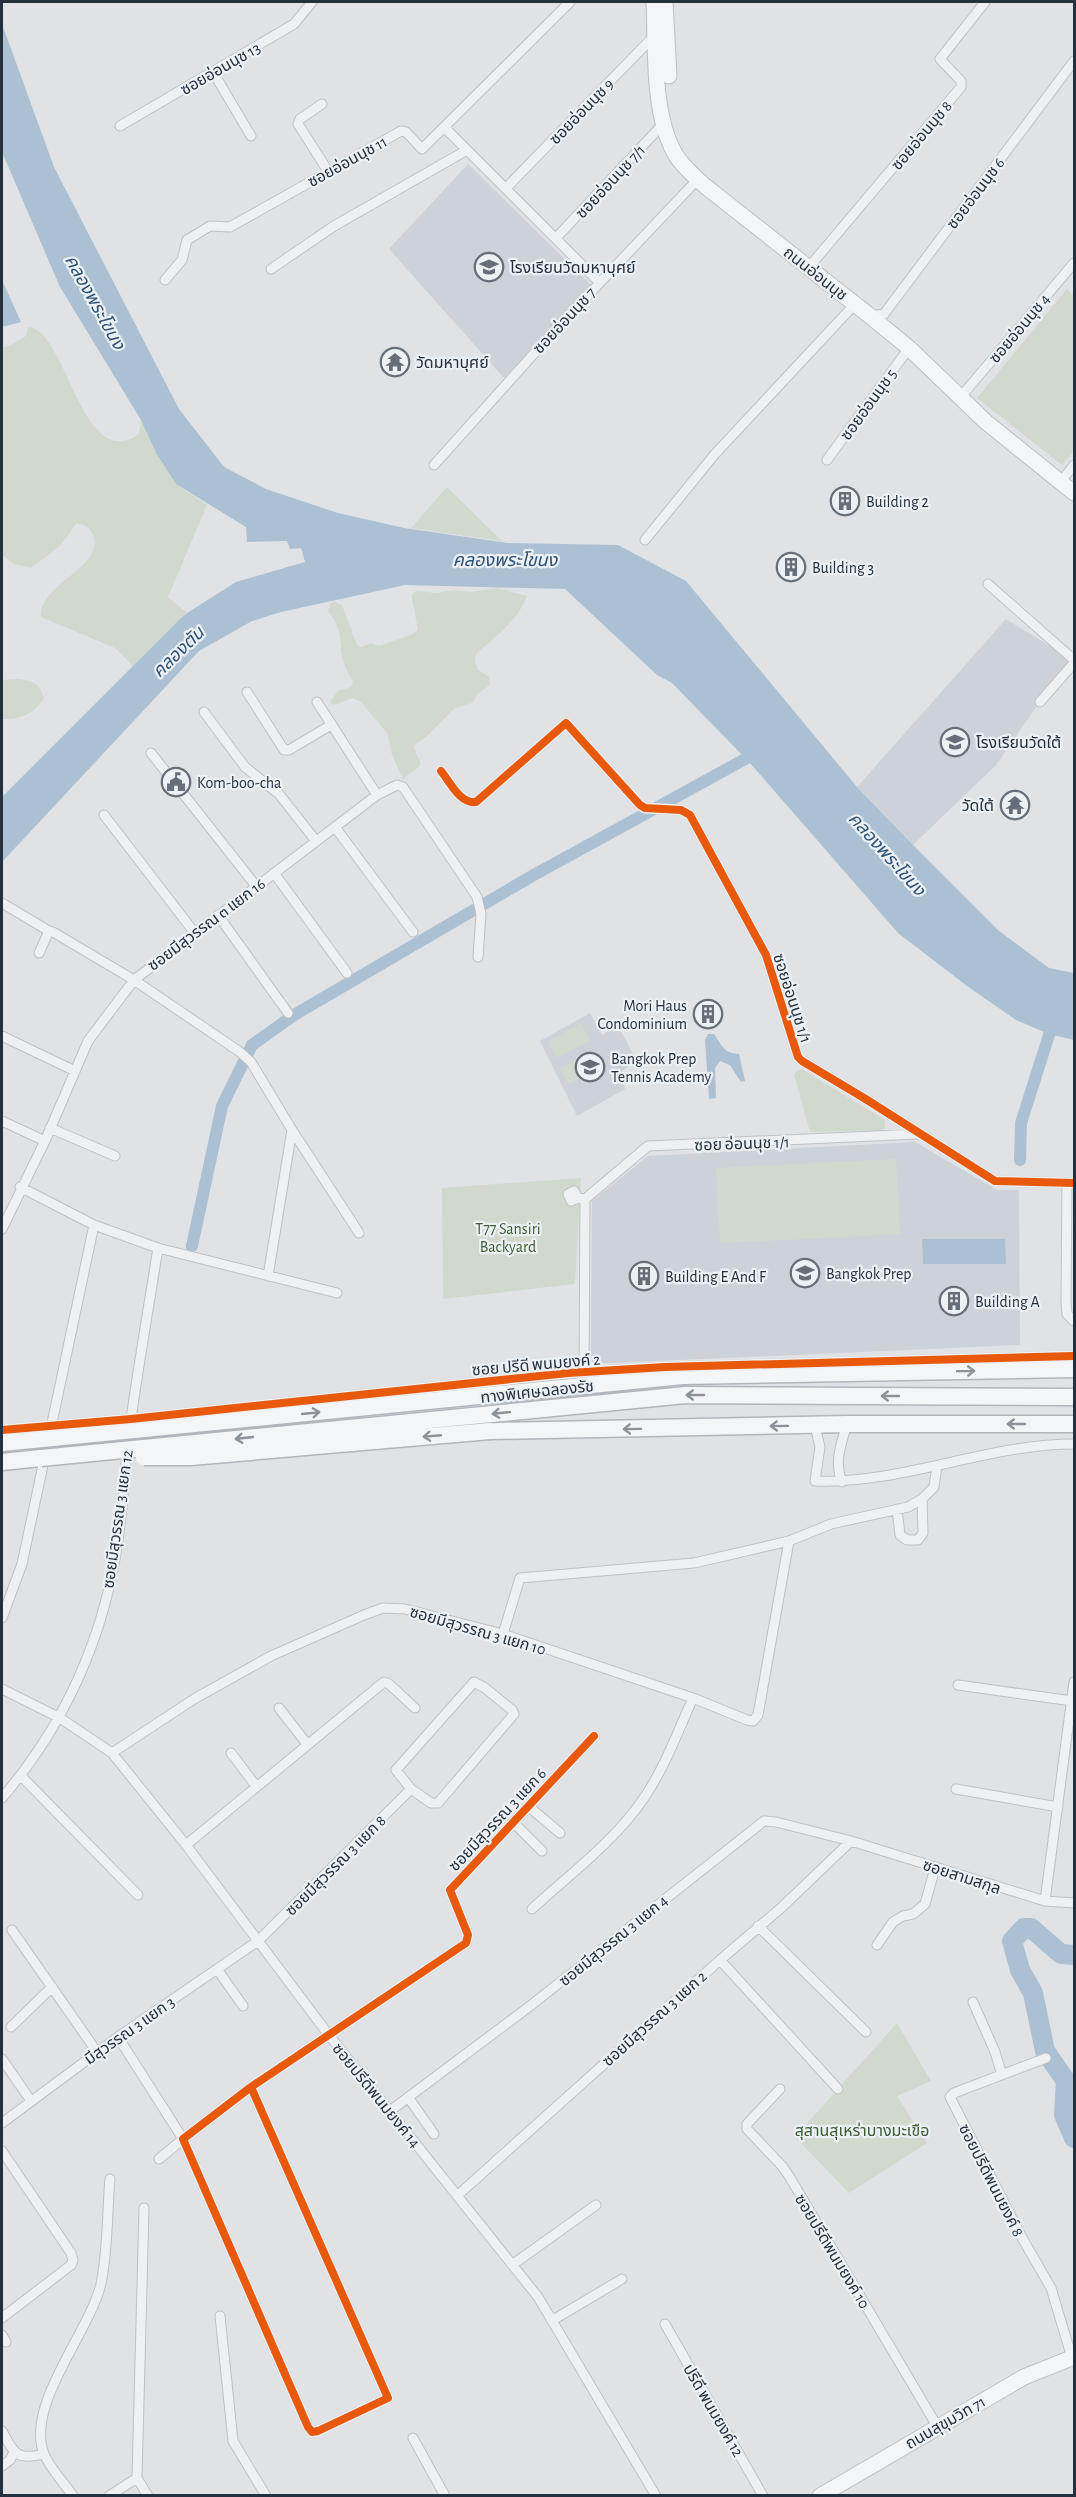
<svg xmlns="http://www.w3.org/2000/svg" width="1076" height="2497" font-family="'Alegreya Sans','Noto Sans Thai',sans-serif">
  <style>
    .built { fill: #cdd2d9 }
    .green { fill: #d1d9cf }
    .water { fill: #acc0d3 }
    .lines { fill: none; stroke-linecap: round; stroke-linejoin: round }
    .canal { stroke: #acc0d3; stroke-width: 12 }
    .river { stroke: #acc0d3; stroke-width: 20 }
    .minor-casing { stroke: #bec0c3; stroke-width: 11 }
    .primary-casing { stroke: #bcbfc3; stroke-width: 17 }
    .motorway-casing { stroke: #b2b5ba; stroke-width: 19 }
    .minor { stroke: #eff0f2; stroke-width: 9 }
    .primary { stroke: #f4f5f6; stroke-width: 15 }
    .motorway { stroke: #f4f5f6; stroke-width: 16 }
    .motorway-bridge-casing { stroke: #b2b5ba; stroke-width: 19; stroke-linecap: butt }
    .motorway-bridge { stroke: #f4f5f6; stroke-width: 16 }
    .cycleway-casing { stroke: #ecf1f5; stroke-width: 11 }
    .cycleway { stroke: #e8590c; stroke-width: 8 }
    .oneway { stroke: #8c929a }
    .labels { text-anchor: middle; stroke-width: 4.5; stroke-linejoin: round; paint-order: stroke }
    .street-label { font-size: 16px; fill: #25303f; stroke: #ecf1f5 }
    .poi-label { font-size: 16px; fill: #25303f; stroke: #ecf1f5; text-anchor: start }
    .park-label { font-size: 16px; fill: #3c5c32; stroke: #ecf1f5 }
    .water-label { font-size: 18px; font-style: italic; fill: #2d5276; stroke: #ecf1f5 }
  </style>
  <rect width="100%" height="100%" fill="#e0e2e5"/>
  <path class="built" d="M468,164L591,285L504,378L389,249Z
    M1006,619L1074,661L1040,702L996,765L913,845L857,787Z
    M590,1013L602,1035L618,1026L637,1061L619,1073L625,1089L577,1116L540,1041Z
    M915,1142L997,1190H1019L1020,1345L591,1364L592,1201L648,1156Z"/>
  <path class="green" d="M1067,289L1074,296V451L1062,465L977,398Z
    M28,327C68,330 81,475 139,434L141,420L156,453L176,484L207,505L168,597L187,613L133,666L115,648L41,617C38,591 84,573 93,551C98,539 90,522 76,524L60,546L31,568L14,564L2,555V348L11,345L26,336Z
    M447,487L502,541L411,528Z
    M497,588L527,596C517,622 496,636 476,654L475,661L478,670L489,677L490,685L479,693L472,703L455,708L427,736L413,746L420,761V766L403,779L392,755L387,733L361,702L353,698L333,705L330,702L338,691L351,687L353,682C349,675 345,667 343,660C338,639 344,631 328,611L331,603L335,602L342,605L357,645L361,647L371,643L379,646L411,635L418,630L412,599V594L416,591L437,593L454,590L471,592Z
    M18,679C33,681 40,683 44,698C35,714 19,720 2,719V680Z
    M581,1023L590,1040L557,1058L548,1042Z
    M595,1050L603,1066L568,1084L560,1068Z
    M802,1069L885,1120V1128L882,1130L810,1132L794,1075L796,1071Z
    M896,1159L900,1234L720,1243L716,1168Z
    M581,1178L575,1284L443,1299L442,1188Z
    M897,2023L931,2081L897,2096L927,2143L849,2193L795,2137Z"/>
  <path class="water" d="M2,24L54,167L179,409L224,467L266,489L338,513L404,528L508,543L618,545L686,581L857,787L913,845L998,930L1049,968L1074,973V1040L1049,1034L1016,1020L967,986L898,933L750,763L672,683L657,675L565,589L405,585L281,612L252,621L199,651L2,862V797L179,620L187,613L236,582L305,562L301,548L290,549L287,541L247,542L246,527L176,484L156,453L141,420L60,287L2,152Z
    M2,280L21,322L2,327Z
    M708,1034H714C723,1047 724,1053 739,1054L745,1081L741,1082L730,1065L720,1061L715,1068L716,1098L709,1099L705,1040Z
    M922,1239H1005L1006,1264H923Z"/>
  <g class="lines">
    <path class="canal" d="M1020,1160L1021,1123L1054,1019
      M192,1246L222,1106L252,1045L294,1015L532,876L758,752"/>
    <path class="river" d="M1074,1955L1061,1954L1031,1928H1024L1012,1941L1020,1970L1033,1993L1045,2051L1066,2081L1064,2115L1074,2138"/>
    <g class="minor-casing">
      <path id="minor" d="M213,72L251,136
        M322,104L300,119L298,124L328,171
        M120,126L294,24L312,2
        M444,127L599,282
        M506,188L656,34
        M556,238L664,123
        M809,267L961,87V81L940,59L985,2
        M271,269L334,226L467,150
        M165,280L182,260L187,240L210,226L230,227L401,131L406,132L422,149L570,2
        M870,316L884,314L1074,61
        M964,393L1074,263
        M827,460L909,348
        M434,465L557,328L698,179
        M1066,475L1074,465
        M645,540L715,454L855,304
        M988,584L1074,660
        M247,692L284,750H289L331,725
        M317,702L377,795
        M1040,702L1074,663
        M204,712L245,767L279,794L316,841
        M151,753L256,886
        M441,771C450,782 460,804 476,802L566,723L640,805L645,808L681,810L690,815L766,955L798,1057L802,1061L864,1098L995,1181L1074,1183
        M104,815L194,932
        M335,827L413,932
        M274,873L347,973
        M2,903L49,931
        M218,915L288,1013
        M39,953L49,931L53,932L134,980L240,1052L251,1062L292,1130L268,1276
        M2,1036L75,1071
        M2,1121L45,1141
        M50,1128L115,1156
        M292,1130L359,1233
        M1067,1183L1066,1303L1067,1314L1074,1321
        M20,1187L94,1225L158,1248L337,1293
        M578,1198L574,1191L568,1194L571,1201L578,1198L585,1199
        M2,1229L45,1141L88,1041L134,980L377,795L397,785L403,787L477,897L481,914L478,957
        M584,1372L585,1199L648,1146L918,1134
        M815,1426L820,1447L815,1481C903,1484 987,1444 1074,1444
        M2,1430L131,1419L568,1373L665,1367L1074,1356
        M842,1482C834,1462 841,1444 847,1424
        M897,1509L900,1535L907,1540H918L923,1533L922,1499
        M2,1618L22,1564L94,1225
        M503,1634L520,1578L694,1563L789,1541L831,1524L908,1507L922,1499L934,1487L937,1466
        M474,1682L485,1688L512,1710L514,1714L438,1803H431L411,1789L396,1770Z
        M958,1685L1072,1701
        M2,1689L60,1718L112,1753L186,1845L328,2034L538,2297L656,2496
        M279,1708L307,1744
        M112,1753L194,1699L271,1656L364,1615L383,1608L405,1609L503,1634L693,1698L747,1720L753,1721L758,1715L789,1541
        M231,1753L256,1786
        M21,1776L138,1895
        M956,1789L1058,1807
        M2,1798C61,1729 99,1648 115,1559C124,1513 124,1465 131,1419C139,1362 149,1305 158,1248
        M528,1806L560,1833
        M513,1822L542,1851
        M186,1845L384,1682L389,1684L415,1708
        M1045,1901L1074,1682
        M532,1909C570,1874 615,1841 644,1798C665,1767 678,1731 693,1698
        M758,1926L866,2032
        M12,1930L97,2052
        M877,1945L893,1922L903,1916L913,1914L925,1904L935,1868
        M720,1960L838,2089
        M217,1969L243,2006
        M973,2002L995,2052L1002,2075
        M11,2027L52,1987
        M118,2037L183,2139L159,2159
        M1046,2058L954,2093L950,2097L1021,2236L1051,2288L1072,2358
        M2,2059L31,2101
        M251,2087L388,2398L318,2431L312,2432L308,2427L183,2139L251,2087L466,1943L468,1935L450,1890L594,1736
        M780,2089L747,2124V2129L782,2166L789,2176L937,2426
        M408,2097L434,2134
        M390,2111L530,2006L764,1821L776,1822L851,1841L1045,1901L1074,1903
        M2,2123L118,2037L258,1941L411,1789
        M2,2151L71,2253L73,2260L71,2265L2,2318
        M458,2195L720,1960L781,1908L851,1841
        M144,2208L137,2478L148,2496
        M512,2265L596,2205
        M220,2316L233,2441L266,2496
        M553,2320L622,2279
        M665,2324L763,2496
        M2,2335L6,2342
        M2,2431C14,2453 16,2461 44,2454
        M413,2438L445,2496
        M2,2466L10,2460L14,2452
        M73,2496C64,2483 50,2468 44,2454C25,2405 89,2333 101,2284C108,2250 107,2213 110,2179
        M109,2496L137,2478"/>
    </g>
    <g class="primary-casing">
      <path id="primary" d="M654,2C656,47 652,111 674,152C681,165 694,176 705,186L870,316L909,348L986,422L1074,493
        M665,2L669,76
        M820,2496L1024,2377L1074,2357"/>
    </g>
    <g class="motorway-casing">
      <path id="motorway" d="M490,1431L847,1424H1074
        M2,1462L41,1458"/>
    </g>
    <use href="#minor" class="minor"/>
    <use href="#primary" class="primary"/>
    <use href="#motorway" class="motorway"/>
    <g class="motorway-bridge-casing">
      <path id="motorway-bridge" d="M2,1443L683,1376L1074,1369
        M144,1457H191L490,1431
        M41,1458L686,1395L1074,1397"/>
    </g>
    <use href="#motorway-bridge" class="motorway-bridge"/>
    <g class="cycleway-casing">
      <path id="cycleway" d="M441,771C450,782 460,804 476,802L566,723L640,805L645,808L681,810L690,815L766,955L798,1057L802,1061L864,1098L995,1181L1074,1183
        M2,1430L131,1419L568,1373L665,1367L1074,1356
        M251,2087L388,2398L318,2431L312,2432L308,2427L183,2139L251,2087L466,1943L468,1935L450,1890L594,1736"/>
    </g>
    <use href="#cycleway" class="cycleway"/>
  </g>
  <defs><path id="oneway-shaft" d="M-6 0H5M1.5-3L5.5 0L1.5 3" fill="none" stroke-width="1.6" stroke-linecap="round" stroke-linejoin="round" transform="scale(1.5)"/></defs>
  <g class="oneway">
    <use href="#oneway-shaft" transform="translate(966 1371) rotate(-1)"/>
    <use href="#oneway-shaft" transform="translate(695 1395) rotate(180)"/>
    <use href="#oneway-shaft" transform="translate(890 1396) rotate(-180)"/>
    <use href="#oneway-shaft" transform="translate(311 1413) rotate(-6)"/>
    <use href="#oneway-shaft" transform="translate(501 1413) rotate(174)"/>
    <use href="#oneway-shaft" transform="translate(1016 1424) rotate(180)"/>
    <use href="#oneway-shaft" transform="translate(779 1426) rotate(179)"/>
    <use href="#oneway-shaft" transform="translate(632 1429) rotate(179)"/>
    <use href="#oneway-shaft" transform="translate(432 1436) rotate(175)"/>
    <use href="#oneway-shaft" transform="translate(244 1438) rotate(174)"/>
  </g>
  <defs>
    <g id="school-ring" transform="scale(1.5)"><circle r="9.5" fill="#ecf1f5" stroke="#666e79" stroke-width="1.5"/><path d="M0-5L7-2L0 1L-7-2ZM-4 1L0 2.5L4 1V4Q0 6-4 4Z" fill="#666e79"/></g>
    <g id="temple-ring" transform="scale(1.5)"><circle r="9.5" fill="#ecf1f5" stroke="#666e79" stroke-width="1.5"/><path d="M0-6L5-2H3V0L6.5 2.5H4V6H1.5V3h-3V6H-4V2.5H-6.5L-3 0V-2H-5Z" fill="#666e79"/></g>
    <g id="building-ring" transform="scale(1.5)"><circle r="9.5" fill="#ecf1f5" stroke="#666e79" stroke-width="1.5"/><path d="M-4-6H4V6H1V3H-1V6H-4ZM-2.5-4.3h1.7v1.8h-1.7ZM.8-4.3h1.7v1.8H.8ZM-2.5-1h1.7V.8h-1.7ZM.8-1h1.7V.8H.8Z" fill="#666e79"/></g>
    <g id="civic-ring" transform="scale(1.5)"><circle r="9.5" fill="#ecf1f5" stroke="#666e79" stroke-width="1.5"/><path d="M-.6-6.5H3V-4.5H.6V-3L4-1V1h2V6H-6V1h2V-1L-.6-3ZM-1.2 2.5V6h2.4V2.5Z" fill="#666e79"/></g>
  </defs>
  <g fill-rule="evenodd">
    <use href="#school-ring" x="489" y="267"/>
    <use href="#temple-ring" x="395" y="362"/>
    <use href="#building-ring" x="845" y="501"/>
    <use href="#building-ring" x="791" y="567"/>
    <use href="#school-ring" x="955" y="742"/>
    <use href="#civic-ring" x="176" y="782"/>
    <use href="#temple-ring" x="1015" y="805"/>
    <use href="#building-ring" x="708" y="1014"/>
    <use href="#school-ring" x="590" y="1067"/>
    <use href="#school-ring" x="805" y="1273"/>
    <use href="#building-ring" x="644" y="1276"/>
    <use href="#building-ring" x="954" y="1301"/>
  </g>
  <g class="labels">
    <g class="street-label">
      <text transform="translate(220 68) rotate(-30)" y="6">ซอยอ่อนนุช 13</text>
      <text transform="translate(581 111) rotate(-46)" y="6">ซอยอ่อนนุช 9</text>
      <text transform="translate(921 135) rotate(-50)" y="6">ซอยอ่อนนุช 8</text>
      <text transform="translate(347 161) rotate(-29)" y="6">ซอยอ่อนนุช 11</text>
      <text transform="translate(610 181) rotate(-47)" y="6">ซอยอ่อนนุช 7/1</text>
      <text transform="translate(975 193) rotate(-53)" y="6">ซอยอ่อนนุช 6</text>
      <text transform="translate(816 273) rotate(38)" y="6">ถนนอ่อนนุช</text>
      <text transform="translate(564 320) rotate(-47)" y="6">ซอยอ่อนนุช 7</text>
      <text transform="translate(1019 328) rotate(-50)" y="6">ซอยอ่อนนุช 4</text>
      <text transform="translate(868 404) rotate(-54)" y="6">ซอยอ่อนนุช 5</text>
      <text transform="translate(206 924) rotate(-37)" y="6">ซอยมีสุวรรณ ๓ แยก 16</text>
      <text transform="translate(793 998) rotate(72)" y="6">ซอยอ่อนนุช 1/1</text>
      <text transform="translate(742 1143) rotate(-2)" y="6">ซอย อ่อนนุช 1/1</text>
      <text transform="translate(536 1364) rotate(-5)" y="6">ซอย ปรีดี พนมยงค์ 2</text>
      <text transform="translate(537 1391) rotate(-6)" y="6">ทางพิเศษฉลองรัช</text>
      <text transform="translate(117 1519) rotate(-82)" y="6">ซอยมีสุวรรณ 3 แยก 12</text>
      <text transform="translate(478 1630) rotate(16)" y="6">ซอยมีสุวรรณ 3 แยก 10</text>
      <text transform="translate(497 1819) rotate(-47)" y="6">ซอยมีสุวรรณ 3 แยก 6</text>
      <text transform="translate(335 1865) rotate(-45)" y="6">ซอยมีสุวรรณ 3 แยก 8</text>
      <text transform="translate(962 1876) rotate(18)" y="6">ซอยสามสกุล</text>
      <text transform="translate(613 1940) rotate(-39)" y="6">ซอยมีสุวรรณ 3 แยก 4</text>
      <text transform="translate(654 2018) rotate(-42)" y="6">ซอยมีสุวรรณ 3 แยก 2</text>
      <text transform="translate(129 2030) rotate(-35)" y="6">มีสุวรรณ 3 แยก 3</text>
      <text transform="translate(377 2095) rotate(51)" y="6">ซอยปรีดีพนมยงค์ 14</text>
      <text transform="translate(992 2180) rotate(63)" y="6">ซอยปรีดีพนมยงค์ 8</text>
      <text transform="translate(833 2251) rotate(59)" y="6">ซอยปรีดีพนมยงค์ 10</text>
      <text transform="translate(714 2410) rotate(60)" y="6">ปรีดี พนมยงค์ 12</text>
      <text transform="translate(945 2422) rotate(-30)" y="6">ถนนสุขุมวิท 71</text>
    </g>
    <g class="poi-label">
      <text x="510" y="273">โรงเรียนวัดมหาบุศย์</text>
      <text x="416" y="368">วัดมหาบุศย์</text>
      <text x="866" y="507">Building 2</text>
      <text x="812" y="573">Building 3</text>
      <text x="976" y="748">โรงเรียนวัดใต้</text>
      <text x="197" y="788">Kom-boo-cha</text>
      <text x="994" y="811" text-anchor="end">วัดใต้</text>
      <text x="687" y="1011" text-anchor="end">Mori Haus<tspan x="687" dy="18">Condominium</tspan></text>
      <text x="611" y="1064">Bangkok Prep<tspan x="611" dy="18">Tennis Academy</tspan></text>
      <text x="826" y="1279">Bangkok Prep</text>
      <text x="665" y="1282">Building E And F</text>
      <text x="975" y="1307">Building A</text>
    </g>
    <g class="park-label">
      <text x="508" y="1234">T77 Sansiri<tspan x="508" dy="18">Backyard</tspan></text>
      <text x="862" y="2136">สุสานสุเหร่าบางมะเขือ</text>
    </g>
    <g class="water-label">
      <text transform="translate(95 302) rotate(61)" y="6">คลองพระโขนง</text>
      <text x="505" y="566">คลองพระโขนง</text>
      <text transform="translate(178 652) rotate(-44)" y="6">คลองตัน</text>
      <text transform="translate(887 854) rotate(48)" y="6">คลองพระโขนง</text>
    </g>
  </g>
  <rect width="1076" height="2497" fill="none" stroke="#25303f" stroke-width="6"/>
</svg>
